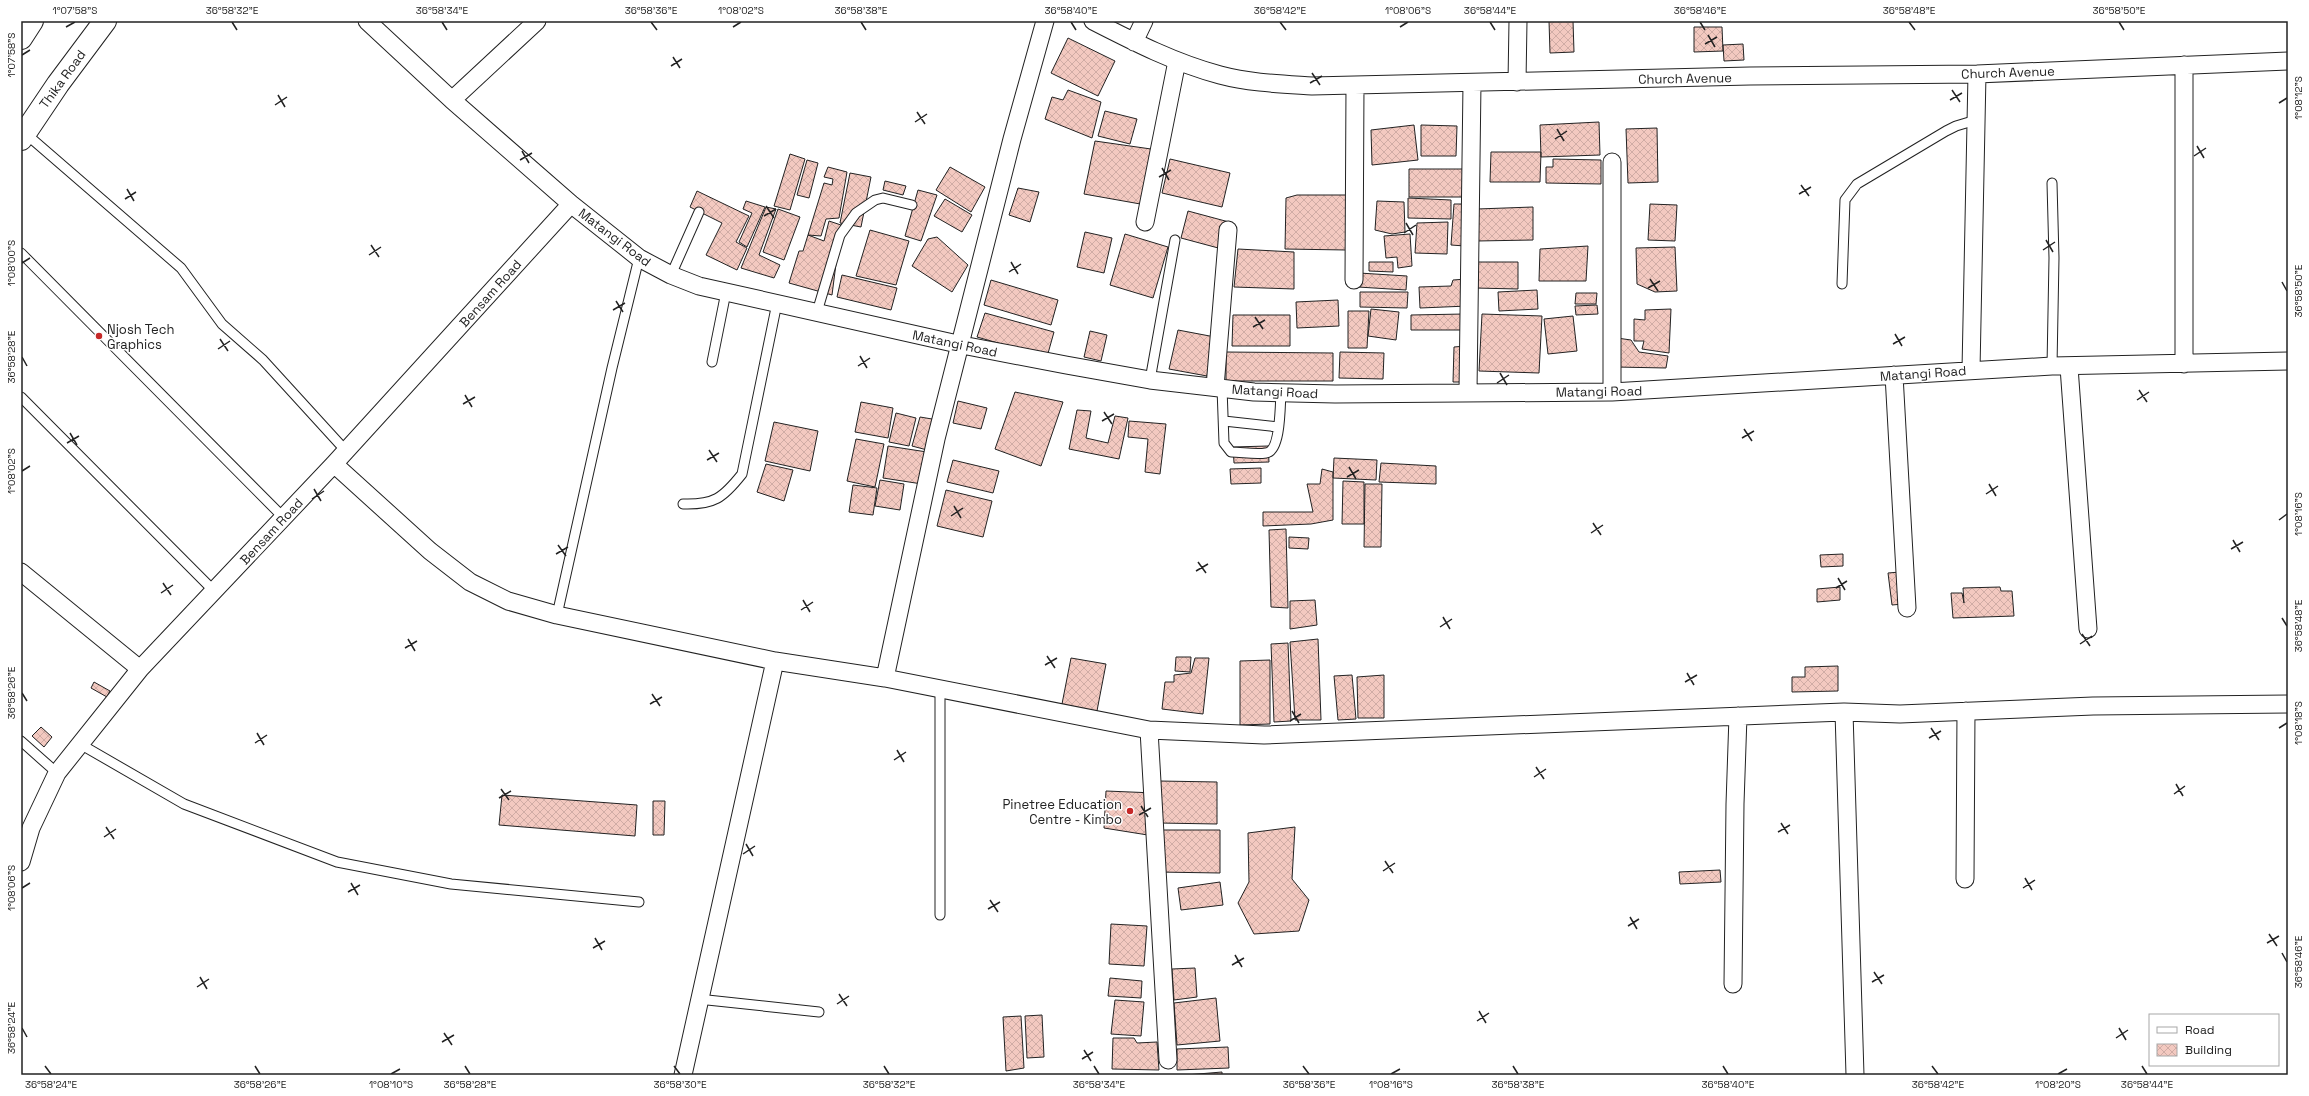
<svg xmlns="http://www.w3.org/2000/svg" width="2309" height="1096" font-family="'Space Grotesk',sans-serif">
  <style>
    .building { fill: url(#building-cross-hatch); stroke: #222 }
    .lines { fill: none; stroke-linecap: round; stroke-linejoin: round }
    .service-casing { stroke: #222; stroke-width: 11 }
    .minor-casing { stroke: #222; stroke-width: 19 }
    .primary-casing { stroke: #222; stroke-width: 24 }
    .trunk-casing { stroke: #222; stroke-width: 24 }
    .service { stroke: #fff; stroke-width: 9 }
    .minor { stroke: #fff; stroke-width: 17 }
    .primary { stroke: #fff; stroke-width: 22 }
    .trunk { stroke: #fff; stroke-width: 22 }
    .ticks { fill: none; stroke: #222; stroke-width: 1.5 }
    .poi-dot { fill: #c62828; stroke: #fff; stroke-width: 1.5 }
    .labels { text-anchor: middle; stroke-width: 3; stroke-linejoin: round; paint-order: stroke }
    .street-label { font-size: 13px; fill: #222; stroke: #fff }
    .poi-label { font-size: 13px; fill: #222; stroke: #fff; text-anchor: start }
    .neatline { fill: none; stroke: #222; stroke-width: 1.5 }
    .ticks-label { font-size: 10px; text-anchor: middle; fill: #222 }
  </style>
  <defs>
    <pattern id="building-cross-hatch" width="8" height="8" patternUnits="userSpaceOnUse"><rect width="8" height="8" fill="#f3c9c0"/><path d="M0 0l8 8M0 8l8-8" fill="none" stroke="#d0aca5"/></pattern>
  </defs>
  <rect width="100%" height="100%" fill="#fff"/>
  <path class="building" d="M1549,21H1573L1574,52L1550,53Z
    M1694,27H1722L1723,51L1694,52Z
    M1068,38L1115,61L1098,96L1051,73Z
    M1743,44L1744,60L1724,61L1723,45Z
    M1068,90L1101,102L1092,138L1045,119L1052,97L1063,100Z
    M1105,111L1137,119L1130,144L1098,136Z
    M1599,122L1600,155L1541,157L1540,125Z
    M1414,125L1418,160L1372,165L1371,130Z
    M1421,125L1457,126L1456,156H1421Z
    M1657,128L1658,182L1628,183L1626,129Z
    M1095,141L1158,150L1146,205L1084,194Z
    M1491,152H1541L1540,182H1490Z
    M790,154L805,159L790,210L774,206Z
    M1170,159L1230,173L1222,207L1162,193Z
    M1553,159L1601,160V184L1546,183V167H1553Z
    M807,160L818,163L809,198L797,195Z
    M828,167L847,172L839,218L826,219L821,236L808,235L824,183L832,185L833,179L824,177Z
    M950,167L985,187L971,212L936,190Z
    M1409,169H1465V197H1409Z
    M850,173L871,177L861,227L840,223Z
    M885,181L906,186L903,195L883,190Z
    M1018,188L1039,192L1030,222L1009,215Z
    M918,190L937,195L921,241L905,236Z
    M697,191L749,216L736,242L747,248L737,270L706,255L722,223L690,207Z
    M1297,195H1346V250L1285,249L1286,198Z
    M1408,198L1451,200V219L1408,218Z
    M945,199L972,215L962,232L934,216Z
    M746,201L765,207L747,247L739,242L752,213L743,209Z
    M1377,201L1404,202L1405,232L1392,234L1375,230Z
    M1454,204H1467L1465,246L1451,245Z
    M1650,204L1677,205L1675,241L1648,240Z
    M766,207L776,209L759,255L780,265L774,278L741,268Z
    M1533,207V240L1477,241V209Z
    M778,209L800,217L784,260L763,252Z
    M1188,211L1229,222L1222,249L1181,238Z
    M829,221L841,225L832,295L789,283L799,251H803L808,235L824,241Z
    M1448,222L1447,254L1415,253L1417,223Z
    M870,230L909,241L896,285L856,276Z
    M1085,232L1112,238L1104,273L1077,267Z
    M1125,234L1168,247L1153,298L1110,285Z
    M1410,234L1412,266L1398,268L1397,257L1386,258L1384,236Z
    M937,237L968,265L952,292L912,266L928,239Z
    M1588,246L1586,281H1539L1540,249Z
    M1675,247L1677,291L1655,292L1637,284L1636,248Z
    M1238,249L1294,252V289L1234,287Z
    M1369,262H1393V272L1369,271Z
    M1476,262H1518V289L1475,288Z
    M1359,273L1407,276L1406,290L1358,287Z
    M842,275L897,288L891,310L837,297Z
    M1467,279L1468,306L1420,308L1419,287L1451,286L1453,280Z
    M991,280L1058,300L1051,325L984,305Z
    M1537,290L1538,309L1499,311L1498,292Z
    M1360,292H1408L1407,308L1360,307Z
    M1576,293H1597L1596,304H1575Z
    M1338,300L1339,326L1297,328L1296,302Z
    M1597,305L1598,314L1576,315L1575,306Z
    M1371,309L1399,312L1396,340L1368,336Z
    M1671,309L1669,353L1642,349L1644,341H1634V319L1645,320V310Z
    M1348,311H1369L1367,348H1348Z
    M985,313L1054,332L1047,357L977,337Z
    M1464,314V330H1411V315Z
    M1482,314L1542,316L1539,373L1479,371Z
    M1233,315H1290V346H1232Z
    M1573,316L1577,351L1548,354L1544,319Z
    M1178,330L1215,337L1207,376L1169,369Z
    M1090,331L1107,335L1101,361L1084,357Z
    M1617,338L1631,340L1639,352L1668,356L1666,368L1616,367Z
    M1466,346V382H1453L1454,347Z
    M1226,352L1333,353V381H1226Z
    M1340,352L1384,353L1383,379L1339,378Z
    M1015,392L1063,402L1041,466L995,449Z
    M958,401L987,408L981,429L953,423Z
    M861,402L893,408L888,438L855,432Z
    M1077,410L1091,411L1086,438L1108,443L1115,416L1128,418L1119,459L1069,449Z
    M896,413L916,418L909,446L889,442Z
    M920,417L938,420L931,451L912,446Z
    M1129,421L1166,424L1160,474L1145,472L1148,439L1128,437Z
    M774,422L818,431L810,471L765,461Z
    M856,439L884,444L875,487L847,481Z
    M888,446L927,452L922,484L883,478Z
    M1268,446L1269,462L1234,463L1233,447Z
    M1334,458L1377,460L1376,480L1333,478Z
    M953,460L999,471L993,493L947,482Z
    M1381,463L1436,466V484L1379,482Z
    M766,464L793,470L784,501L757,492Z
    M1261,468V483L1231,484L1230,469Z
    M1322,469L1333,472V520L1311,524L1263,526V512H1313L1307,484H1320Z
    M880,480L904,484L900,510L875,506Z
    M1343,481L1364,482V524H1342Z
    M1365,484H1382L1381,547H1364Z
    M853,485L877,488L873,515L849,512Z
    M946,490L992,501L983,537L937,526Z
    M1286,529L1288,608L1271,607L1269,530Z
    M1289,537L1309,538L1308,549L1289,548Z
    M1843,554V566L1821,567L1820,555Z
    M1900,572L1903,604L1892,605L1888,573Z
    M1840,587V600L1817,602V589Z
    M2000,587L2001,591H2012L2014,616L1953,618L1951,593H1962L1964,603L1963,588Z
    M1315,600L1317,625L1290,629V601Z
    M1318,639L1321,720H1295L1290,642Z
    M1288,643L1291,721L1274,722L1271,644Z
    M1176,657H1191L1190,672L1175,671Z
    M1071,658L1106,664L1096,716L1061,709Z
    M1195,658H1209L1203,714L1162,709L1165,682H1174V675L1191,673Z
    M1270,660V724L1240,725V661Z
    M1838,666V691L1792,692V677H1805V667Z
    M1352,675L1356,719L1338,720L1334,676Z
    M1384,675V718H1358L1357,677Z
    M94,682L110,691L107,697L91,688Z
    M41,727L52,737L44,747L32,736Z
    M1160,781L1217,782V824L1159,823Z
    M1106,791L1155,793L1154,836L1104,828Z
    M502,795L637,805L635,836L499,825Z
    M653,801H665L664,835H653Z
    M1295,827L1292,879L1309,900L1299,931L1254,934L1238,903L1249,882L1248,833Z
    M1157,830H1220V873L1157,872Z
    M1720,870L1721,882L1680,884L1679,872Z
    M1220,882L1223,905L1181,910L1178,888Z
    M1111,924L1147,926L1144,966L1109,964Z
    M1195,968L1197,997L1174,1000L1172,969Z
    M1110,978L1142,981L1141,998L1108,996Z
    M1216,998L1220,1041L1177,1045L1174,1003Z
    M1115,1000L1144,1002L1141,1036L1111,1034Z
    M1042,1015L1044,1057L1027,1058L1025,1016Z
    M1021,1016L1024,1068L1006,1071L1003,1017Z
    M1113,1038H1134L1137,1043L1157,1042L1159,1070L1112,1069Z
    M1228,1047L1229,1068L1177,1070V1049Z
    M1222,1072V1075H1186Z"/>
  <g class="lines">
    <g class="service-casing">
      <path id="service" d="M25,133L181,268L222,324L263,360L346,451
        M2052,183L2054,258L2052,366
        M21,253L283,517
        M671,275L699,212
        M1842,284L1845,200L1857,184L1946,131L1956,126L1976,120
        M817,312L840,235L856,213L875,200L883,198L912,205
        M712,362L726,292
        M1150,380L1175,240
        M1222,388L1224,443L1231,452C1242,452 1255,455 1266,453C1281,451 1280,406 1281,392
        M21,397L214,591
        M1224,421L1278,427
        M683,504C714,505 723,498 742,474L777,303
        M557,615L612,368L639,258
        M940,689V915
        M21,741L57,773
        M80,744L184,804L337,862L451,884L639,902
        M698,999L819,1012"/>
    </g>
    <g class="minor-casing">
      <path id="minor" d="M367,21L452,100L571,204L639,258L671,275L699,286L962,345L1066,365L1150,380L1254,392L1335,394L1612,392L2052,366L2288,361
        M1093,21C1134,42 1175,63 1220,75C1250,83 1281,84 1312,86L1750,76L1977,74L2288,61
        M1134,42L1144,21
        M1517,82L1518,21
        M452,100L537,21
        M1145,222L1177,61
        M1354,280L1355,85
        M2184,364V65
        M2069,367L2088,629
        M1971,370L1977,74
        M1894,375L1907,608
        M1215,387L1228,230
        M1468,392L1472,83
        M1612,392V162
        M334,464L430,551L470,582L508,601L557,615L775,661L885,678L1149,730L1264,735L1844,712L1900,714L2093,706L2288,704
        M21,572L140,669
        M885,678L936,439L1012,139L1045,21
        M1844,712L1855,1075
        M1149,730L1168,1060
        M21,862L31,828L57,773L140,669L334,464L571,204
        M1965,879L1966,711
        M1733,984L1735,804L1738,716
        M683,1075L775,661"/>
    </g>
    <g class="primary-casing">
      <path id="primary" d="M21,139L58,84L105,21"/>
    </g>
    <g class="trunk-casing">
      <path id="trunk" d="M21,38L32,21"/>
    </g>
    <use href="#service" class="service"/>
    <use href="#minor" class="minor"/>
    <use href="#primary" class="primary"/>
    <use href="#trunk" class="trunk"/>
  </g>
  <path class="ticks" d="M232,22L237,30M442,22L447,30M651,22L657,30M861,22L866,30M1071,22L1076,30M1280,22L1286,30M1490,22L1495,30M1700,22L1705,30M1909,22L1915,30M2119,22L2124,30M66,27L75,22M733,27L741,22M1400,27L1408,22M1708,35L1715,47M1705,44L1717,37M22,55L30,50M673,57L680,68M671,66L682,59M1312,73L1320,85M1310,83L1322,76M1952,90L1960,102M278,95L285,107M1950,100L1962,93M2279,103L2287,98M275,105L287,97M917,112L925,124M915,122L927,114M1557,129L1564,141M1555,139L1567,131M2197,146L2204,158M522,151L529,163M2194,156L2206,148M520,160L532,153M1162,168L1169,180M1159,177L1171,170M1801,185L1809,196M127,189L134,201M1799,194L1811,187M125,199L136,192M766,206L774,218M764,216L776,209M1406,223L1413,235M1404,233L1416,225M2046,240L2053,252M371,245L379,257M2043,250L2055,242M369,255L381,247M1011,262L1018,274M22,263L30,258M1009,272L1021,264M1650,279L1658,291M2282,282L2287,291M1648,288L1660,281M616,301L623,312M613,310L625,303M1255,317L1263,329M1253,327L1265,320M1895,334L1902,346M220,339L228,351M1893,344L1905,337M218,349L230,341M860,356L867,368M22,357L27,366M858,366L870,358M1500,373L1507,385M1497,383L1509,375M2139,390L2147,402M465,395L472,407M2137,400L2149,392M463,404L475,397M1104,412L1112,424M1102,421L1114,414M1744,429L1752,441M70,433L77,445M1742,438L1754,431M67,443L79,436M709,450L717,462M707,460L719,453M1349,467L1356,479M22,471L30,466M1347,477L1359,470M1989,484L1996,496M314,489L321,501M1986,494L1998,486M312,499L324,491M954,506L961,518M951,516L963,508M2279,520L2287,514M1593,523L1601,535M1591,533L1603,525M2233,540L2240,552M558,545L566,556M2231,549L2243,542M556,554L568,547M1198,562L1206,573M1196,571L1208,564M1838,578L1845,590M163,583L171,595M1836,588L1847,581M161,593L173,585M803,600L810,612M801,610L813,602M1443,617L1450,629M2282,618L2287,626M1440,627L1452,619M2082,634L2090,646M408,639L415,651M2080,644L2092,636M405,648L417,641M1047,656L1055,668M1045,665L1057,658M1687,673L1694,685M1685,682L1697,675M22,693L27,701M652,694L660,706M650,704L662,697M1292,711L1299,723M1290,721L1301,714M1931,728L1939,740M2279,728L2287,723M257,733L264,745M1929,738L1941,731M255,743L267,735M897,750L904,762M894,760L906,752M1536,767L1544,779M1534,777L1546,769M2176,784L2183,796M501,789L509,800M2174,794L2185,786M499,798L511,791M1141,806L1148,817M1139,815L1151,808M1781,823L1788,834M106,827L114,839M1778,832L1790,825M104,837L116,829M746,844L753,856M743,854L755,846M1385,861L1393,873M1383,871L1395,863M2025,878L2032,890M351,883L358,895M22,888L30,883M2023,888L2035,880M348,892L360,885M990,900L998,912M988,909L1000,902M1630,917L1637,929M1628,926L1639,919M2269,934L2277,946M595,938L602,950M2267,943L2279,936M593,948L605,941M2282,953L2287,962M1235,955L1242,967M1232,965L1244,958M1874,972L1882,984M200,977L207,989M1872,982L1884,975M197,987L209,979M839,994L847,1006M837,1004L849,996M1479,1011L1486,1023M1477,1021L1489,1013M22,1028L27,1037M2119,1028L2126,1040M444,1033L452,1045M2116,1038L2128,1030M442,1042L454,1035M1084,1050L1091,1061M1082,1059L1093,1052M45,1066L51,1074M255,1066L260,1074M465,1066L470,1074M674,1066L680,1074M884,1066L889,1074M1094,1066L1099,1074M1303,1066L1309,1074M1513,1066L1518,1074M1723,1066L1728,1074M1932,1066L1938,1074M2142,1066L2147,1074M391,1074L400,1069M1391,1074L1400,1069M2058,1074L2067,1069"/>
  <g class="poi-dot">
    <circle cx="99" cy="336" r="4"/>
    <circle cx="1130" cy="811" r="4"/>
  </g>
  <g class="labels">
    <g class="street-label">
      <text transform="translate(2008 72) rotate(-2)" y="5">Church Avenue</text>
      <text transform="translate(1685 78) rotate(-1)" y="5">Church Avenue</text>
      <text transform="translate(62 79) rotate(-54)" y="5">Thika Road</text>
      <text transform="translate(615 237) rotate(37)" y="5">Matangi Road</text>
      <text transform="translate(490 293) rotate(-48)" y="5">Bensam Road</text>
      <text transform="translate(955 343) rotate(12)" y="5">Matangi Road</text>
      <text transform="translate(1923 373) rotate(-4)" y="5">Matangi Road</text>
      <text transform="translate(1275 391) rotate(3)" y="5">Matangi Road</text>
      <text transform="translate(1599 391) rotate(-1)" y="5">Matangi Road</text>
      <text transform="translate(271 531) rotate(-47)" y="5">Bensam Road</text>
    </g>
    <g class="poi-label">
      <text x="107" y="334">Njosh Tech<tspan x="107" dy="15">Graphics</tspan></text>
      <text x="1122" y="809" text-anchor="end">Pinetree Education<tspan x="1122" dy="15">Centre - Kimbo</tspan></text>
    </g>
  </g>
  <rect width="2309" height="1096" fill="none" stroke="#ffffff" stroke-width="44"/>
  <rect x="2149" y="1014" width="130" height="52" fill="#ffffff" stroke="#a7a7a7"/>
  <rect x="2157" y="1027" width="20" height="6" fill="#ffffff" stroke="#a7a7a7"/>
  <text x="2185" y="1034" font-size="12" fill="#222222">Road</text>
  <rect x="2157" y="1044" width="20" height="12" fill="url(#building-cross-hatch)" stroke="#a7a7a7"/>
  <text x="2185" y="1054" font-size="12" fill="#222222">Building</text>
  <rect x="22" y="22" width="2265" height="1052" class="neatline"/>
  <g class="ticks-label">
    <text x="75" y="14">1°07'58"S</text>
    <text x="232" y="14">36°58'32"E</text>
    <text x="442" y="14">36°58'34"E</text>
    <text x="651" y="14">36°58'36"E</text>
    <text x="741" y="14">1°08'02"S</text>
    <text x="861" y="14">36°58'38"E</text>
    <text x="1071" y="14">36°58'40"E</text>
    <text x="1280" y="14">36°58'42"E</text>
    <text x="1408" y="14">1°08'06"S</text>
    <text x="1490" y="14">36°58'44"E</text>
    <text x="1700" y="14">36°58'46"E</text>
    <text x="1909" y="14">36°58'48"E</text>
    <text x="2119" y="14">36°58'50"E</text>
    <text transform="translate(11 55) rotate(-90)" y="4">1°07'58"S</text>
    <text transform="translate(2298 98) rotate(-90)" y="4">1°08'12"S</text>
    <text transform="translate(11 263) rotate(-90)" y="4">1°08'00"S</text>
    <text transform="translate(2298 291) rotate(-90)" y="4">36°58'50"E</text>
    <text transform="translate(11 357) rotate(-90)" y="4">36°58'28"E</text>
    <text transform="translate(11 471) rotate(-90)" y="4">1°08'02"S</text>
    <text transform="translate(2298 514) rotate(-90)" y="4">1°08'16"S</text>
    <text transform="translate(2298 626) rotate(-90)" y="4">36°58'48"E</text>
    <text transform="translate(11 693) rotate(-90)" y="4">36°58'26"E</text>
    <text transform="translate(2298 723) rotate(-90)" y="4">1°08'18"S</text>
    <text transform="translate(11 888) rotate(-90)" y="4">1°08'06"S</text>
    <text transform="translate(2298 962) rotate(-90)" y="4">36°58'46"E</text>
    <text transform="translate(11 1028) rotate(-90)" y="4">36°58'24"E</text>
    <text x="51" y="1088">36°58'24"E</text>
    <text x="260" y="1088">36°58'26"E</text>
    <text x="391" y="1088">1°08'10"S</text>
    <text x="470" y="1088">36°58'28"E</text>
    <text x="680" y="1088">36°58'30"E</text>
    <text x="889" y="1088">36°58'32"E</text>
    <text x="1099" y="1088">36°58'34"E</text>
    <text x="1309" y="1088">36°58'36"E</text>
    <text x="1391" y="1088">1°08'16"S</text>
    <text x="1518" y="1088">36°58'38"E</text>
    <text x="1728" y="1088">36°58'40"E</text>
    <text x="1938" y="1088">36°58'42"E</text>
    <text x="2058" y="1088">1°08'20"S</text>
    <text x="2147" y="1088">36°58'44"E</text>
  </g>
</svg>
